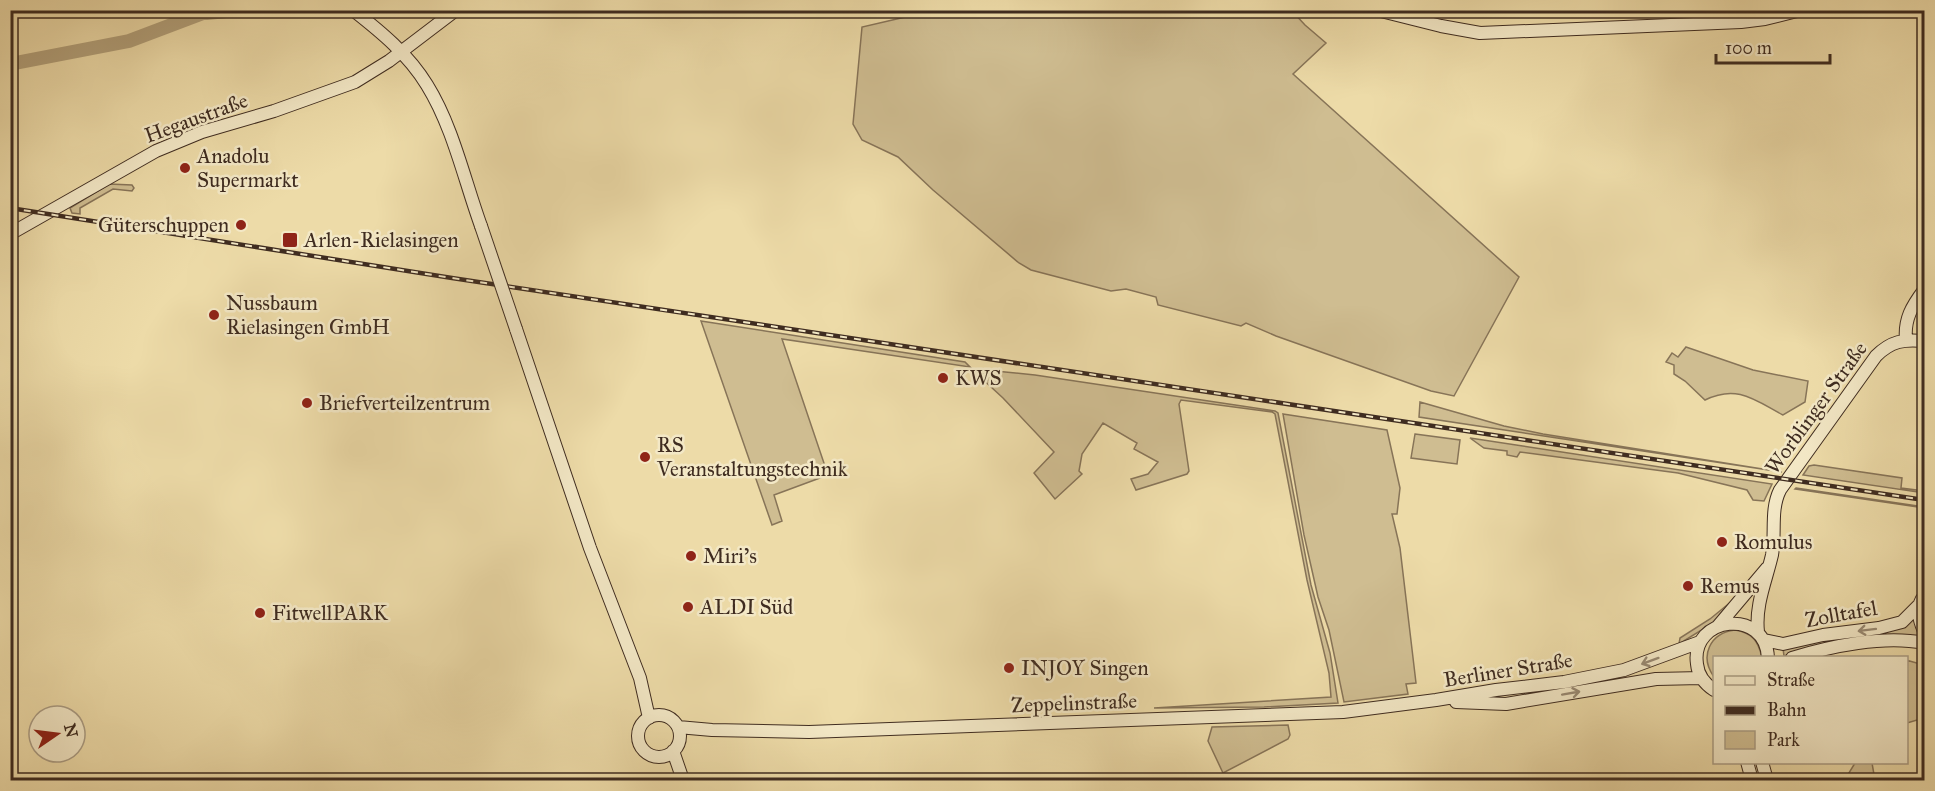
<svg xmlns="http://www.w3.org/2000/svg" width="1935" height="791" font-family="'IM FELL Great Primer',serif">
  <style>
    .green { fill: #cfbd91; stroke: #877458; stroke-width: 1.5 }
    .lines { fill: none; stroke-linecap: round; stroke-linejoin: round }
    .river { stroke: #b2a07a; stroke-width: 14 }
    .secondary-casing { stroke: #3f2c20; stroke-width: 14 }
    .secondary { stroke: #f3e8c6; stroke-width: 12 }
    .rail-casing { stroke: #3f2c20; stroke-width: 4.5 }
    .rail { stroke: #f3e8c6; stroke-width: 2; stroke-dasharray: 7; stroke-linecap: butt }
    .secondary-bridge-casing { stroke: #3f2c20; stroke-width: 14; stroke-linecap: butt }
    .secondary-bridge { stroke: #f3e8c6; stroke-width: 12 }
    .oneway { stroke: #998a73 }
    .poi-dot { fill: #8f2418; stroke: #f3e8c6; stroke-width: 2 }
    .labels { text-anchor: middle; stroke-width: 5; stroke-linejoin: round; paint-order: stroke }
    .street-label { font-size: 21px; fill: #3f2c20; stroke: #f3e8c6 }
    .poi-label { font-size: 21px; fill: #3f2c20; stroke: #f3e8c6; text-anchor: start }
  </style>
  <rect width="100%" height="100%" fill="#eddba8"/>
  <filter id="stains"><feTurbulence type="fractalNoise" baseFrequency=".00333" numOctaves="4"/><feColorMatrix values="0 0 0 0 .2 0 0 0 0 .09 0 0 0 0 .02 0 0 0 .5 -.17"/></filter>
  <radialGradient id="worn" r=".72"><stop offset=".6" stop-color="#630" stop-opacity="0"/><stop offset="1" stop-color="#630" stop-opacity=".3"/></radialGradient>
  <path class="green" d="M919,11H1292L1305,25L1326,43L1293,74L1519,277L1454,396L1431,391L1276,336L1246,323L1241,326L1158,305L1156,297L1126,289L1111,291L1031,270L1019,263L933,190L898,157L862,140L853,124L862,27L918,14Z
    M109,184L132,185L134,188L132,191L113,189L80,208V214L72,213L70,208Z
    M701,321L965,362L970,367L782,339L828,475L774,495L782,521L772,525Z
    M1686,347L1753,370L1808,381L1805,402L1783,415C1755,400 1737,384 1705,400L1685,381L1674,374V365L1666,362L1672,353L1678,357Z
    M985,370L1035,375L1275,411L1278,413L1311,585L1330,653L1338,703L1264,707L1154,708L1331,697L1329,673L1307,580L1275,414L1272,412L1181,400L1179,404L1189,471L1187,474L1136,490L1131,479L1148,474L1158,462L1134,449L1137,443L1103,423L1082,454L1079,471L1082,474L1055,499L1034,473L1054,452L1003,398L978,375L980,373L988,381L983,374Z
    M1420,402L1504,426L1543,434L1782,472L1419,417Z
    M1283,414L1387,430L1400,488L1397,514H1392L1400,548L1416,683L1406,684L1408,694L1344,702L1329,630L1318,597L1304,535Z
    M1415,434L1460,440L1457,464L1411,458Z
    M1470,438L1772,484L1764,501L1753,500L1747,490L1678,473L1520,452L1517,457L1507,455V451L1484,448Z
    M1814,465L1902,478L1901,488L1924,491V493L1803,475L1809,466Z
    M1796,488L1924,507V508L1795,489Z
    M1732,601L1713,623L1679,644L1680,638L1710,619Z
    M1915,615L1917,626L1924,638L1810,648L1784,656L1783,648L1868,633Z
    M1735,630C1753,633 1758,641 1762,657L1714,658V677C1699,656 1710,633 1735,630Z
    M1906,660L1924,665V718L1907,723Z
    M1288,725L1290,735L1288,739L1223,773L1208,741L1212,727Z
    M1855,763H1872L1875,780H1848L1847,776Z"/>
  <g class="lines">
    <path class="river" d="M207,13L236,10
      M10,64L129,41L211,10"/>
    <g class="secondary-casing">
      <path id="secondary" d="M353,10C381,32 408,54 427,85C453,127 464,179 481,226
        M1377,10L1441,26L1480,33L1741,22L1765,19L1801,10
        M10,234L156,151L202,132L274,111L355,82L389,61L456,10
        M516,329L590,548L640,678L649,718
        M1906,340C1904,319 1912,306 1924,290
        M1924,596C1915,607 1919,620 1924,631
        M1718,626L1767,568
        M1758,632C1755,605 1766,581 1772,555C1776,533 1770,510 1780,490L1876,356C1891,341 1904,339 1924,341
        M1764,640L1783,644L1823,635L1879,628L1902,622L1918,606
        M1792,658C1831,646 1884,635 1924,643
        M1714,690C1705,684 1698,675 1697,664C1690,616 1766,607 1768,658
        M1456,702L1506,704L1656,679L1701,678
        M638 736a21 21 0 1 1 42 0a21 21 0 1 1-42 0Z
        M678,727L712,730L809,732L1343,712L1436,700L1496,690L1564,682L1624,670L1700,642
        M673,751L683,780
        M1747,762L1752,780
        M1762,762L1767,780"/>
    </g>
    <use href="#secondary" class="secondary"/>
    <g class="rail-casing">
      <path id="rail" d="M10,208L452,278L1924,500"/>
    </g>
    <use href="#rail" class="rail"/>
    <g class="secondary-bridge-casing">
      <path id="secondary-bridge" d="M481,226L516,329"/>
    </g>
    <use href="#secondary-bridge" class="secondary-bridge"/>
  </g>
  <defs><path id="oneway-shaft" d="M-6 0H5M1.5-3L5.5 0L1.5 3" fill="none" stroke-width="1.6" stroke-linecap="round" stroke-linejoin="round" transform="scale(1.5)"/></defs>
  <g class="oneway">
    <use href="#oneway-shaft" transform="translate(1867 630) rotate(173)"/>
    <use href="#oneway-shaft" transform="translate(1650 661) rotate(160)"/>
    <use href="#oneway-shaft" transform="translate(1571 693) rotate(-10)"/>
  </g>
  <g class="poi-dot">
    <circle cx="185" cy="168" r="6"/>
    <circle cx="241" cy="225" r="6"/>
    <rect x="282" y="232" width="16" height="16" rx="3"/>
    <circle cx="214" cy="315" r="6"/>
    <circle cx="943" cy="378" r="6"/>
    <circle cx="307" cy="403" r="6"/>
    <circle cx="645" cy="457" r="6"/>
    <circle cx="1722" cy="542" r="6"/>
    <circle cx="691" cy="556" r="6"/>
    <circle cx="1688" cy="586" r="6"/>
    <circle cx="688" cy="607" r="6"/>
    <circle cx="260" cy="613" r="6"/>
    <circle cx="1009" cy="668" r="6"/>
  </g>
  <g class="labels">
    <g class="street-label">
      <text transform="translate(196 118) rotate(-20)" y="7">Hegaustraße</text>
      <text transform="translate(1816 408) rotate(-54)" y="7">Worblinger Straße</text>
      <text transform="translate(1841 614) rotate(-10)" y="7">Zolltafel</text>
      <text transform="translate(1508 670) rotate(-9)" y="7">Berliner Straße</text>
      <text transform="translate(1074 703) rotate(-2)" y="7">Zeppelinstraße</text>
    </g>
    <g class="poi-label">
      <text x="197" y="163">Anadolu<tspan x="197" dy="24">Supermarkt</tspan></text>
      <text x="229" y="232" text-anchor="end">Güterschuppen</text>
      <text x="304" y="247">Arlen-Rielasingen</text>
      <text x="226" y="310">Nussbaum<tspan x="226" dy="24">Rielasingen GmbH</tspan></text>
      <text x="955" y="385">KWS</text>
      <text x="319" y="410">Briefverteilzentrum</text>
      <text x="657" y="452">RS<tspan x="657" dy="24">Veranstaltungstechnik</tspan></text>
      <text x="1734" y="549">Romulus</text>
      <text x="703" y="563">Miri's</text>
      <text x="1700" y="593">Remus</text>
      <text x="700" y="614">ALDI Süd</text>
      <text x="272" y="620">FitwellPARK</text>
      <text x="1021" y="675">INJOY Singen</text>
    </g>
  </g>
  <rect width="1935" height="791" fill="none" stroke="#eddba8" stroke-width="36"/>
  <rect x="12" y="12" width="1911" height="767" fill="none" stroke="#3f2c20" stroke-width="3"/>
  <rect x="18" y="18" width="1899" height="755" fill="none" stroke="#3f2c20" stroke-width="1.5"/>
  <rect x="1713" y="656" width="195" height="108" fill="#f3e8c6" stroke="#ab9d84" stroke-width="1.5"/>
  <rect x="1725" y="676" width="30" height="9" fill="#f3e8c6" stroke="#ab9d84" stroke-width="1.5"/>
  <text x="1767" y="686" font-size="18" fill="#3f2c20">Straße</text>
  <rect x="1725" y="706" width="30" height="9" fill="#3f2c20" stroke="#ab9d84" stroke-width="1.5"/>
  <text x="1767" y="716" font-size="18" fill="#3f2c20">Bahn</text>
  <rect x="1725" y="731" width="30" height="18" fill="#cfbd91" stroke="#ab9d84" stroke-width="1.5"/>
  <text x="1767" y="746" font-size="18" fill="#3f2c20">Park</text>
  <g transform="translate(57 734) rotate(76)"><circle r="28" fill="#f3e8c6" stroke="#ab9d84" stroke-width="1.5"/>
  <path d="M0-4.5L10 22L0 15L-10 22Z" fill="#8f2418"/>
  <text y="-9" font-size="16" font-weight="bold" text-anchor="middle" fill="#3f2c20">N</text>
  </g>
  <path d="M1716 54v9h114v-9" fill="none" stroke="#3f2c20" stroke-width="3"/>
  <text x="1725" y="54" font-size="18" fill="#3f2c20" stroke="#f3e8c6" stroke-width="4.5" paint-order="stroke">100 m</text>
  <rect width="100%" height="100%" filter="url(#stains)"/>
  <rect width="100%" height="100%" fill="url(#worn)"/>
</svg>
